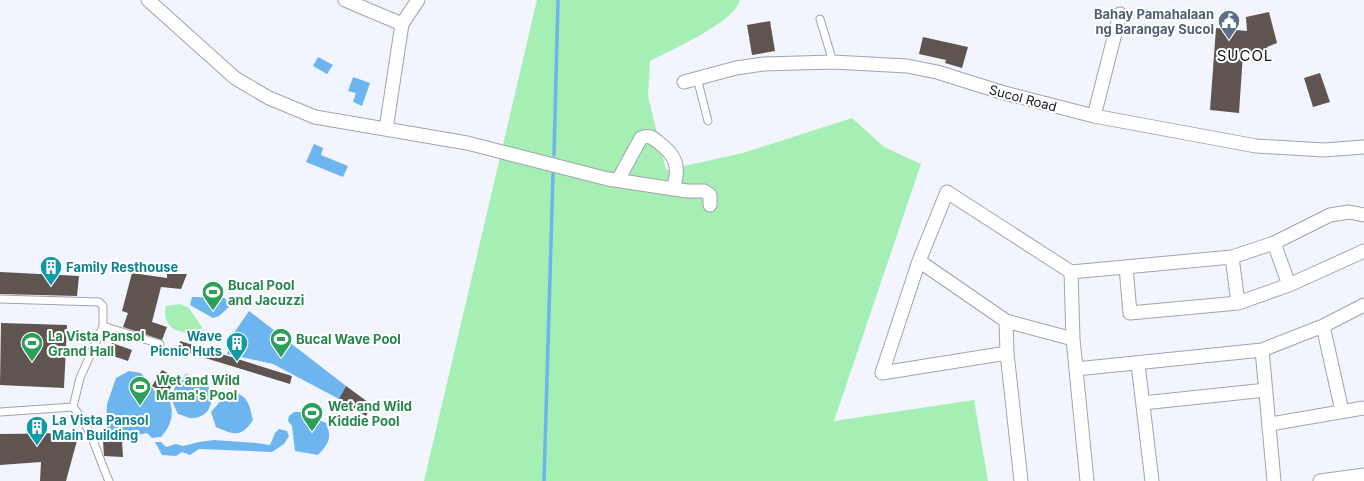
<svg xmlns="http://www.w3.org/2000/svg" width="1364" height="481" font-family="Inter,sans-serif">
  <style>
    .green { fill: #a5eeb4 }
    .water { fill: #6db5ef }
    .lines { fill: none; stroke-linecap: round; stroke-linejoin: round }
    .stream { stroke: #6db5ef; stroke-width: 3.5 }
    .building { fill: #5f544f }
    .lane-casing { stroke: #a1a4af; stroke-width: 9 }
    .street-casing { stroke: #a1a4af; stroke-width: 15 }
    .lane { stroke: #fff; stroke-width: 7 }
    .street { stroke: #fff; stroke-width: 13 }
    .labels { text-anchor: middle; stroke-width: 4; stroke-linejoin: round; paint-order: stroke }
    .service-label { font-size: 13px; font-weight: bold; fill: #4e5e75; stroke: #fff; text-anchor: end }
    .street-label { font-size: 13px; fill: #16171b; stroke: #fff }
    .culture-label { font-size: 13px; font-weight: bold; fill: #0d838f; stroke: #fff; text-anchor: start }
    .leisure-label { font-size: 13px; font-weight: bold; fill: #27864d; stroke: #fff; text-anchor: start }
    .quarter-label { font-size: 15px; letter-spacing: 1px; fill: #16171b; stroke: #fff }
  </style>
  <rect width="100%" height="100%" fill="#f2f5fe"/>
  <path class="green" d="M537,0H740C736,21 670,51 650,61L648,96L666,170L743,153L852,118L884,147L921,164L834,421L974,400L988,481H424Z
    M180,304L189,308L202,327L201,331C182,337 160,328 166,306Z"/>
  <path class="water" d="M318,57L333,65L327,74L313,66Z
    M353,77L370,83L362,106L353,102L356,93L348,91Z
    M314,144L323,148L321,155L348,166L343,177L306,162Z
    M192,297L225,298L229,307L219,316L213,318L190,305Z
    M249,311L346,386L339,399L273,364L227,354L234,333Z
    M129,371L141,373L160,398L169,399C175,414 171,426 161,437L152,438L147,433C131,437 120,436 106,427L107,404L116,378Z
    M186,374C191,376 200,377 204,380C216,392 214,416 194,418C189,419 183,415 178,414C167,393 172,391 186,374Z
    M236,393C249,397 250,408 253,420C241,438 234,435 216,427L211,412L225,396Z
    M294,412H303L326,423C332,437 329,444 318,455L295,451L292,426L288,421L289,416Z
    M279,429L287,431L289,436L284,444L272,452L199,449L190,455L182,452L176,456L162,455L155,442H161L166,447L176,444L183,446L199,442L214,440L256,443L270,445L275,433Z"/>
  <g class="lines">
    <path class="stream" d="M554,155L558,0
      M544,481L553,174"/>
  </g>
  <path class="building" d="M1269,12L1277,43L1267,47L1268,52L1243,53L1239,113L1210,110L1216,28L1247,31L1246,17Z
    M770,21L775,51L752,55L747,25Z
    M923,37L968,47L962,68L945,63L946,60L919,54Z
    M1320,73L1330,102L1313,107L1304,78Z
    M0,272L79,276L77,296L0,294Z
    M132,273L167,278V274H187L181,289L161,287L152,322L167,327L162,340L123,327L128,313L122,311Z
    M1,323L67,325L64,388L0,385Z
    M180,341L292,376L290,384L179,350Z
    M112,343L132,350L128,361L107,354Z
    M162,370L176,378L167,394L152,386Z
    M346,386L372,405L366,416L339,399Z
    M79,433L66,481H40L41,462L0,465V434Z
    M103,441H122L123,457L104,456Z"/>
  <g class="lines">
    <g class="lane-casing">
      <path id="lane" d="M820,19L833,62
        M697,78L708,121
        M0,299L99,302L103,306V326L80,378L73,407L0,412
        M103,326L160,344
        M73,407C93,430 97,455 109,481"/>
    </g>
    <g class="street-casing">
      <path id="street" d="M148,0L235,78L269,98L315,117L467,143L608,179L687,191H704L710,195V205
        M345,0L402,24
        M684,82L736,68L764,64L833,62L907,66L937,72L1001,92L1094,116L1256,146L1324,150L1364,147
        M1094,116L1120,14
        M386,129L402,24L418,0
        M618,180L641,138C649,135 652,137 658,142C677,156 680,167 673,189
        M1274,243L1289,285
        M1232,257L1238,303
        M919,261L1006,321L1073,339
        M1126,267L1130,313L1238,303L1289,285L1364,251
        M1071,272L1073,339L1087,481
        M1006,321L1007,353L1021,481
        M1323,326L1342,411
        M1262,350L1274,481
        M1007,353L882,373L919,261L947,192L1071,272L1232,257L1274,243L1330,215L1349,212L1364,215
        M1138,364L1152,481
        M1076,369L1262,350L1323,326L1364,305
        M1143,403L1266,390
        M1270,424L1364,408
        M1320,481L1364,475"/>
    </g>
    <use href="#lane" class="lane"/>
    <use href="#street" class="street"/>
  </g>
  <defs>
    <g id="civic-pin" transform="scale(1.15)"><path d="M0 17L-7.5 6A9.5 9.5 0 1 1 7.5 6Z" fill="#5c6f8a" stroke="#fff"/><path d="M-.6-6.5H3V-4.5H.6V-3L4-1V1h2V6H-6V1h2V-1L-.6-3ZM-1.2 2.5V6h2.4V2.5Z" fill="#fff"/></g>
    <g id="building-pin" transform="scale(1.15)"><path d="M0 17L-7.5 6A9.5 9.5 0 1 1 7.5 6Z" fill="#0f9aa8" stroke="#fff"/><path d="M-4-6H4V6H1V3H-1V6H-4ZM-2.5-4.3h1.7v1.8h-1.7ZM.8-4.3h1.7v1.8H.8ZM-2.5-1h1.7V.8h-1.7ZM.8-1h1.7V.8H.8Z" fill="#fff"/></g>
    <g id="stadium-pin" transform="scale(1.15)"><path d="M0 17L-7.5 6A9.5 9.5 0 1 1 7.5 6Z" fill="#2e9e5b" stroke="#fff"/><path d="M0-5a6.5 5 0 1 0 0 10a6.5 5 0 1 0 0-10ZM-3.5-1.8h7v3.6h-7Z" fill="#fff"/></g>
  </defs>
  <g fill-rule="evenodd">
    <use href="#civic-pin" x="1229" y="21"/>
    <use href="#building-pin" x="51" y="267"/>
    <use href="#stadium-pin" x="213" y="292"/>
    <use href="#stadium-pin" x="281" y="339"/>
    <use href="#stadium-pin" x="32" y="343"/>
    <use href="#building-pin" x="237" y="343"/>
    <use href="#stadium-pin" x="140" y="387"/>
    <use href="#stadium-pin" x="312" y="413"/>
    <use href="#building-pin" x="37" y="427"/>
  </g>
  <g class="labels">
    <g class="service-label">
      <text x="1214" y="19">Bahay Pamahalaan<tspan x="1214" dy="15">ng Barangay Sucol</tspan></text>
    </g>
    <g class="street-label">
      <text transform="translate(1023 98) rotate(15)" y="5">Sucol Road</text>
    </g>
    <g class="culture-label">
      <text x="66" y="272">Family Resthouse</text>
      <text x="222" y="341" text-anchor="end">Wave<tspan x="222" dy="15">Picnic Huts</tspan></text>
      <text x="52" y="425">La Vista Pansol<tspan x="52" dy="15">Main Building</tspan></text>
    </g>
    <g class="leisure-label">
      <text x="228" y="290">Bucal Pool<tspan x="228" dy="15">and Jacuzzi</tspan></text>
      <text x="48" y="341">La Vista Pansol<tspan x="48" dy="15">Grand Hall</tspan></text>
      <text x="296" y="344">Bucal Wave Pool</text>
      <text x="156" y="385">Wet and Wild<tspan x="156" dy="15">Mama's Pool</tspan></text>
      <text x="328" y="411">Wet and Wild<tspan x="328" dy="15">Kiddie Pool</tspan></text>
    </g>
    <g class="quarter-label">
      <text x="1245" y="61">SUCOL</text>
    </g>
  </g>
</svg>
